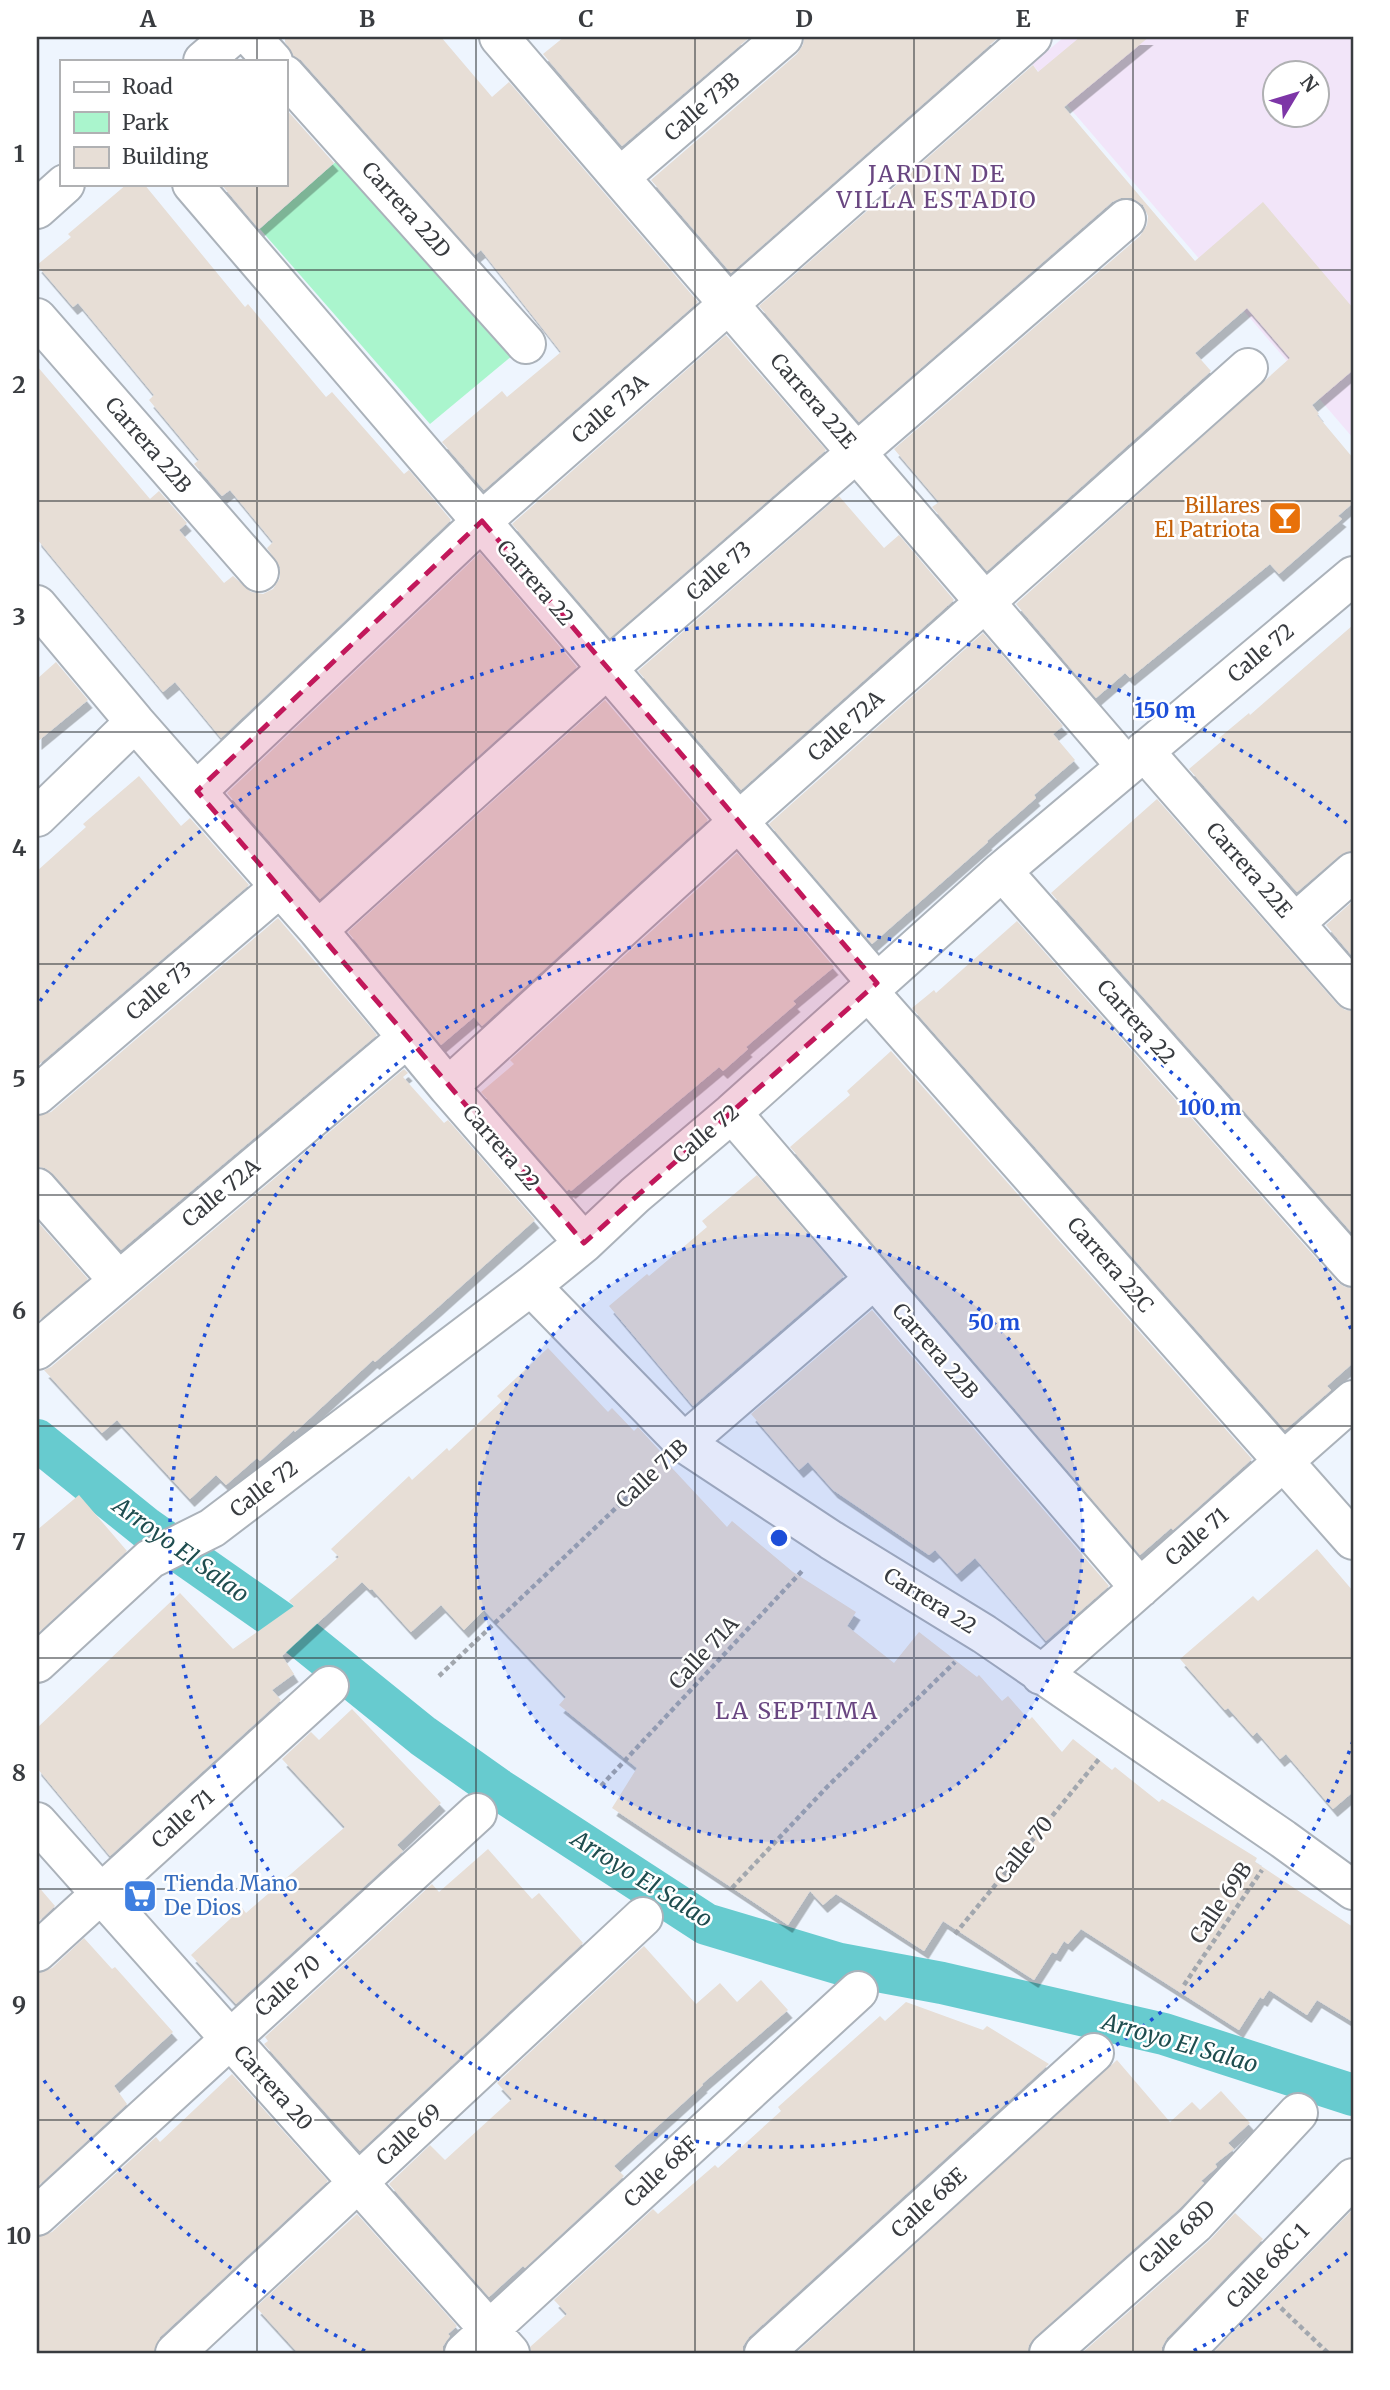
<svg xmlns="http://www.w3.org/2000/svg" width="1390" height="2390" font-family="Merriweather,serif">
  <style>
    .industrial { fill: #f2e5f9; fill-rule: evenodd }
    .green { fill: #aaf5cd }
    .lines { fill: none; stroke-linecap: round; stroke-linejoin: round }
    .canal { stroke: #67cbcf; stroke-width: 42 }
    .building { fill: #e7ded6; filter: url(#shadow) }
    .minor-casing { stroke: #abb2ba; stroke-width: 42 }
    .path { stroke: #a2a7ae; stroke-width: 4.5; stroke-dasharray: 5 3.5; stroke-linecap: butt }
    .minor { stroke: #fff; stroke-width: 38 }
    .marked { fill: #c2185b; fill-opacity: 0.2; stroke: #c2185b; stroke-width: 5; stroke-dasharray: 14 9; stroke-linejoin: round }
    .grid { fill: none; stroke: #393c40; stroke-width: 2; stroke-opacity: 0.55 }
    .ring { fill: none; stroke: #1d4ed8; stroke-width: 3.5; stroke-dasharray: 3.5 7 }
    .labels { text-anchor: middle; stroke-width: 5; stroke-linejoin: round; paint-order: stroke }
    .street-label { font-size: 21px; fill: #393c40; stroke: #fff }
    .food-label { font-size: 21px; fill: #c56008; stroke: #fff; text-anchor: end }
    .shop-label { font-size: 21px; fill: #366cbe; stroke: #fff; text-anchor: start }
    .neighbourhood-label { font-size: 23px; letter-spacing: 2px; fill: #694681; stroke: #fff }
    .water-label { font-size: 23px; font-style: italic; fill: #1f4d4f; stroke: #fff }
    .centre { fill: #1d4ed8; stroke: #fff; stroke-width: 3.5 }
    .ring-label { font-size: 21px; text-anchor: middle; font-weight: bold; fill: #1d4ed8; stroke: #fff; stroke-width: 5; stroke-linejoin: round; paint-order: stroke }
    .neatline { fill: none; stroke: #393c40; stroke-width: 2.5 }
    .grid-label { font-size: 23px; text-anchor: middle; font-weight: bold; fill: #393c40 }
  </style>
  <defs>
    <filter id="shadow"><feDropShadow dx="4.5" dy="8" stdDeviation="0" flood-color="#0004"/></filter>
  </defs>
  <rect width="100%" height="100%" fill="#eef5fe"/>
  <path class="industrial" d="M1064,37H1353V438L1032,64ZM1274,74H1316V116H1274Z"/>
  <path class="green" d="M349,150L525,345L430,424L260,229Z"/>
  <g class="lines">
    <path class="canal" d="M37,1440L146,1528L293,1631L423,1736L498,1789L706,1924L840,1964L942,1983L1164,2034L1353,2095"/>
  </g>
  <path class="building" d="M285,37H441L492,97L509,82L698,302L484,490L442,442L502,391L507,397L561,352L481,250L475,255L301,60L294,56L285,42Z
    M564,37H750L622,146L543,54Z
    M804,37H999L731,273L651,180L797,54L803,45Z
    M1080,37H1149L1064,107L1195,261L1263,202L1353,308V370L1312,405L1319,414L1317,415L1353,458V503L1338,516L1342,519L1279,574L1270,564L1130,678L1125,673L1096,698L1016,604L1290,358L1247,308L1195,353L1211,371L987,571L932,507L939,502L894,449L1140,236L1147,225L1148,216L1143,205L1132,198H1121L1112,202L859,422L759,306L1033,65L1038,72Z
    M285,108L334,163L259,229L221,184H285Z
    M127,184H144L245,307L248,304L326,397L332,392L404,474L409,470L451,520L221,738L175,682L163,692L37,539V366L150,499L159,491L187,523L179,530L224,583L233,576L251,592L263,594L273,589L280,578V567L267,548L273,542L230,490L222,496L194,464L199,460L149,400L154,395L78,303L73,307L37,265L71,237L68,234Z
    M726,335L826,450L610,638L512,524Z
    M839,496L884,548L899,535L954,600L741,790L638,671Z
    M480,553L577,667L320,899L227,793Z
    M1353,625V851L1339,856L1297,892L1189,769L1222,741L1219,738L1249,713L1250,715Z
    M983,633L1063,726L1053,734L1075,760L1034,795L1036,798L987,841L988,842L872,944L769,824Z
    M56,662L88,700L37,742V679Z
    M605,700L708,820L482,1026L474,1017L441,1045L348,932Z
    M139,776L181,826L190,818L249,885L37,1066V871L86,827L83,824Z
    M1157,799L1337,1004L1345,1010L1353,1011V1234L1051,893Z
    M737,853L834,967L793,1001L796,1004L746,1047L748,1049L723,1071L719,1067L571,1191L569,1189L567,1191L481,1092L514,1064L510,1060Z
    M1353,901V957L1326,925Z
    M278,918L377,1035L121,1250L53,1174L45,1168L37,1167V1116L51,1112Z
    M1017,921L1337,1282L1345,1287L1353,1288V1363L1327,1386L1331,1390L1285,1430L912,1008L934,990L936,993Z
    M891,1051L1252,1459L1173,1530L1171,1528L1140,1555L790,1147L850,1095L847,1091Z
    M404,1069L408,1073L403,1077L444,1123L448,1120L535,1220L436,1309L375,1362L373,1360L295,1432L294,1430L260,1461L257,1458L226,1485L216,1475L190,1499L117,1420L102,1433L44,1370L51,1367Z
    M757,1175L844,1276L693,1406L609,1306L647,1274L649,1276L707,1227L702,1221Z
    M37,1221L88,1279L37,1322Z
    M872,1310L1109,1586L1046,1641L975,1558L957,1574L935,1550L929,1555L833,1490L808,1462L799,1470L751,1414Z
    M548,1348L608,1412L612,1408L634,1431L638,1427L660,1451L658,1453L727,1527L732,1521L793,1572L856,1612L847,1626L894,1663L919,1632L977,1677L979,1675L1002,1701L1008,1696L1029,1720L1032,1717L1062,1752L1073,1739L1112,1770L1115,1767L1159,1802L1162,1799L1257,1858L1255,1862L1353,1927V2022L1317,2000L1307,2015L1269,1990L1263,1999L1260,1997L1239,2030L1081,1929L1068,1944L1064,1941L1056,1954L1052,1952L1034,1980L943,1921L924,1951L836,1894L823,1905L810,1891L788,1925L612,1808L637,1768L559,1705L566,1697L484,1610L464,1630L441,1605L411,1632L372,1589L370,1590L362,1582L282,1656L294,1674L272,1690L281,1700L110,1856L37,1768V1728L180,1593L233,1649L294,1606L289,1601L339,1557L331,1549L409,1476L412,1480L447,1448L449,1451L502,1401L497,1396Z
    M79,1495L127,1551L37,1634V1530Z
    M1317,1549L1353,1591V1792L1333,1809L1286,1754L1280,1759L1257,1732L1253,1736L1228,1708L1225,1710L1180,1659L1253,1596L1258,1601Z
    M352,1709L441,1803L397,1845L403,1851L236,2004L191,1955L242,1908L246,1913L345,1827L282,1759L311,1732L319,1740Z
    M488,1849L532,1899L539,1893L583,1943L360,2151L264,2044L268,2041L265,2037L432,1884L439,1892Z
    M37,1885L55,1906L37,1923Z
    M84,1938L112,1969L115,1967L173,2032L114,2086L127,2104L37,2187V1973L52,1968Z
    M644,1946L696,2004L720,1983L737,2002L761,1980L788,2010L702,2084L703,2085L614,2166L624,2176L525,2268L523,2266L489,2297L389,2184L430,2145L445,2160L512,2099L497,2083Z
    M906,2002L983,2030L987,2026L1049,2064L749,2337L743,2346V2353H531L530,2347L567,2314L554,2300L653,2209L658,2214L715,2165L718,2168L781,2111L778,2107L880,2016L885,2021Z
    M1117,2060L1170,2122L1192,2102L1200,2110L1221,2091L1250,2123L1228,2143L1234,2149L1215,2164L1217,2167L1201,2181L1204,2183L1180,2208L1035,2337L1029,2345L1028,2353H796Z
    M232,2074L328,2181L160,2337L153,2353H37V2237L52,2232L156,2137L160,2142Z
    M1353,2209V2353H1213Z
    M1235,2213L1263,2239L1167,2338L1162,2347V2353H1082L1210,2240Z
    M357,2214L457,2326L448,2334L450,2336L443,2346V2353H298L256,2307Z"/>
  <g class="lines">
    <g class="minor-casing">
      <path id="minor" d="M251,37L273,61
        M499,37L1126,766
        M203,61L231,37
        M285,75L526,344
        M620,177L783,37
        M192,184L877,983
        M37,209L65,184
        M37,318L259,572
        M37,605L135,722L318,930L448,1087L584,1243
        M1144,751L1353,990
        M197,791L482,521L1032,37
        M37,817L135,722
        M1002,871L1353,1267
        M1295,923L1353,872
        M318,930L608,668L1126,219
        M867,990L1353,1540
        M448,1087L739,821L1248,368
        M37,1095L280,887
        M732,1113L1140,1588
        M37,1188L118,1280
        M531,1286L684,1443L831,1540L984,1634L1283,1839L1353,1890
        M37,1350L407,1038
        M684,1443L873,1280
        M37,1663L150,1559L212,1528L531,1286L584,1243L635,1195L732,1113L1002,871L1353,576
        M1041,1675L1353,1400
        M37,1822L510,2353
        M37,1952L329,1686
        M37,2216L477,1813
        M175,2353L643,1917
        M464,2353L858,1991
        M764,2353L1094,2053
        M1049,2353L1195,2224L1298,2113
        M1183,2353L1353,2178"/>
    </g>
    <path class="path" d="M439,1676L656,1470
      M601,1786L803,1570
      M732,1888L827,1787L955,1662
      M955,1934L1099,1759
      M1184,1985L1262,1870
      M1281,2308L1328,2353"/>
    <use href="#minor" class="minor"/>
  </g>
  <path class="marked" d="M482,521L877,983L584,1243L197,791Z"/>
  <path class="grid" d="M257,37V61M476,37V2353M695,37V2353M914,37V2353M1133,37V2353M257,184V2353M37,270H1353M37,501H1353M37,732H1353M37,964H1353M37,1195H1353M37,1426H1353M37,1658H1353M37,1889H1353M37,2120H1353"/>
  <circle cx="779" cy="1538" r="304" fill="#1d4ed8" fill-opacity=".12"/>
  <g class="ring">
    <circle cx="779" cy="1538" r="304"/>
    <path d="M1353 1741A609 609 0 1 1 1353 1335"/>
    <path d="M1347 2253A913 913 0 0 1 1193 2351M365 2351A913 913 0 0 1 40 2075M40 1001A913 913 0 0 1 1347 823"/>
  </g>
  <defs>
    <g id="bar-square" transform="scale(1.75)"><rect x="-9" y="-9" width="18" height="18" rx="4" fill="#e8710a" stroke="#fff"/><path d="M-6-5H6L.8 .8V4.5H3.5V6h-7V4.5H-.8V.8Z" fill="#fff"/></g>
    <g id="supermarket-square" transform="scale(1.75)"><rect x="-9" y="-9" width="18" height="18" rx="4" fill="#3f7fe0" stroke="#fff"/><path d="M-6-5.5h2.5l.6 2H6L4.5 2H-2.5L-4.4-4H-6ZM-1.5 3.2a1.3 1.3 0 1 0 .1 0ZM3 3.2a1.3 1.3 0 1 0 .1 0Z" fill="#fff"/></g>
  </defs>
  <g fill-rule="evenodd">
    <use href="#bar-square" x="1285" y="518"/>
    <use href="#supermarket-square" x="140" y="1896"/>
  </g>
  <g class="labels">
    <g class="street-label">
      <text transform="translate(702 107) rotate(-41)" y="7">Calle 73B</text>
      <text transform="translate(406 210) rotate(48)" y="7">Carrera 22D</text>
      <text transform="translate(813 401) rotate(49)" y="7">Carrera 22E</text>
      <text transform="translate(610 409) rotate(-41)" y="7">Calle 73A</text>
      <text transform="translate(148 445) rotate(49)" y="7">Carrera 22B</text>
      <text transform="translate(719 571) rotate(-41)" y="7">Calle 73</text>
      <text transform="translate(535 583) rotate(49)" y="7">Carrera 22</text>
      <text transform="translate(1261 653) rotate(-40)" y="7">Calle 72</text>
      <text transform="translate(846 726) rotate(-42)" y="7">Calle 72A</text>
      <text transform="translate(1249 870) rotate(49)" y="7">Carrera 22E</text>
      <text transform="translate(159 991) rotate(-40)" y="7">Calle 73</text>
      <text transform="translate(1136 1022) rotate(48)" y="7">Carrera 22</text>
      <text transform="translate(706 1134) rotate(-40)" y="7">Calle 72</text>
      <text transform="translate(501 1148) rotate(49)" y="7">Carrera 22</text>
      <text transform="translate(221 1193) rotate(-40)" y="7">Calle 72A</text>
      <text transform="translate(1110 1265) rotate(49)" y="7">Carrera 22C</text>
      <text transform="translate(935 1351) rotate(49)" y="7">Carrera 22B</text>
      <text transform="translate(652 1474) rotate(-43)" y="7">Calle 71B</text>
      <text transform="translate(264 1489) rotate(-37)" y="7">Calle 72</text>
      <text transform="translate(1197 1537) rotate(-41)" y="7">Calle 71</text>
      <text transform="translate(930 1601) rotate(32)" y="7">Carrera 22</text>
      <text transform="translate(704 1653) rotate(-47)" y="7">Calle 71A</text>
      <text transform="translate(183 1819) rotate(-42)" y="7">Calle 71</text>
      <text transform="translate(1024 1850) rotate(-51)" y="7">Calle 70</text>
      <text transform="translate(1221 1903) rotate(-56)" y="7">Calle 69B</text>
      <text transform="translate(288 1986) rotate(-42)" y="7">Calle 70</text>
      <text transform="translate(273 2088) rotate(48)" y="7">Carrera 20</text>
      <text transform="translate(409 2135) rotate(-43)" y="7">Calle 69</text>
      <text transform="translate(661 2172) rotate(-43)" y="7">Calle 68F</text>
      <text transform="translate(929 2203) rotate(-42)" y="7">Calle 68E</text>
      <text transform="translate(1177 2237) rotate(-43)" y="7">Calle 68D</text>
      <text transform="translate(1268 2266) rotate(-46)" y="7">Calle 68C 1</text>
    </g>
    <g class="food-label">
      <text x="1260" y="513">Billares<tspan x="1260" dy="24">El Patriota</tspan></text>
    </g>
    <g class="shop-label">
      <text x="164" y="1891">Tienda Mano<tspan x="164" dy="24">De Dios</tspan></text>
    </g>
    <g class="neighbourhood-label">
      <text x="937" y="182">JARDIN DE<tspan x="937" dy="26">VILLA ESTADIO</tspan></text>
      <text x="797" y="1719">LA SEPTIMA</text>
    </g>
    <g class="water-label">
      <text transform="translate(181 1550) rotate(36)" y="8">Arroyo El Salao</text>
      <text transform="translate(642 1879) rotate(32)" y="8">Arroyo El Salao</text>
      <text transform="translate(1180 2043) rotate(16)" y="8">Arroyo El Salao</text>
    </g>
  </g>
  <circle cx="779" cy="1538" r="10" class="centre"/>
  <g class="ring-label">
    <text x="1165" y="718">150 m</text>
    <text x="1210" y="1115">100 m</text>
    <text x="994" y="1330">50 m</text>
  </g>
  <rect width="1390" height="2390" fill="none" stroke="#ffffff" stroke-width="77"/>
  <rect x="60" y="60" width="228" height="126" fill="#ffffff" stroke="#b0b1b3" stroke-width="2"/>
  <rect x="74" y="82" width="35" height="10" fill="#ffffff" stroke="#b0b1b3" stroke-width="2"/>
  <text x="122" y="94" font-size="21" fill="#393c40">Road</text>
  <rect x="74" y="112" width="35" height="21" fill="#aaf5cd" stroke="#b0b1b3" stroke-width="2"/>
  <text x="122" y="130" font-size="21" fill="#393c40">Park</text>
  <rect x="74" y="147" width="35" height="21" fill="#e7ded6" stroke="#b0b1b3" stroke-width="2"/>
  <text x="122" y="164" font-size="21" fill="#393c40">Building</text>
  <g transform="translate(1296 94) rotate(52)"><circle r="33" fill="#ffffff" stroke="#b0b1b3" stroke-width="2"/>
  <path d="M0-5L12 26L0 18L-12 26Z" fill="#7d35a7"/>
  <text y="-10" font-size="19" font-weight="bold" text-anchor="middle" fill="#393c40">N</text>
  </g>
  <rect x="38" y="38" width="1314" height="2314" class="neatline"/>
  <g class="grid-label">
    <text x="148" y="27">A</text>
    <text x="367" y="27">B</text>
    <text x="586" y="27">C</text>
    <text x="804" y="27">D</text>
    <text x="1023" y="27">E</text>
    <text x="1242" y="27">F</text>
    <text x="19" y="162">1</text>
    <text x="19" y="393">2</text>
    <text x="19" y="625">3</text>
    <text x="19" y="856">4</text>
    <text x="19" y="1087">5</text>
    <text x="19" y="1319">6</text>
    <text x="19" y="1550">7</text>
    <text x="19" y="1781">8</text>
    <text x="19" y="2013">9</text>
    <text x="19" y="2244">10</text>
  </g>
</svg>
